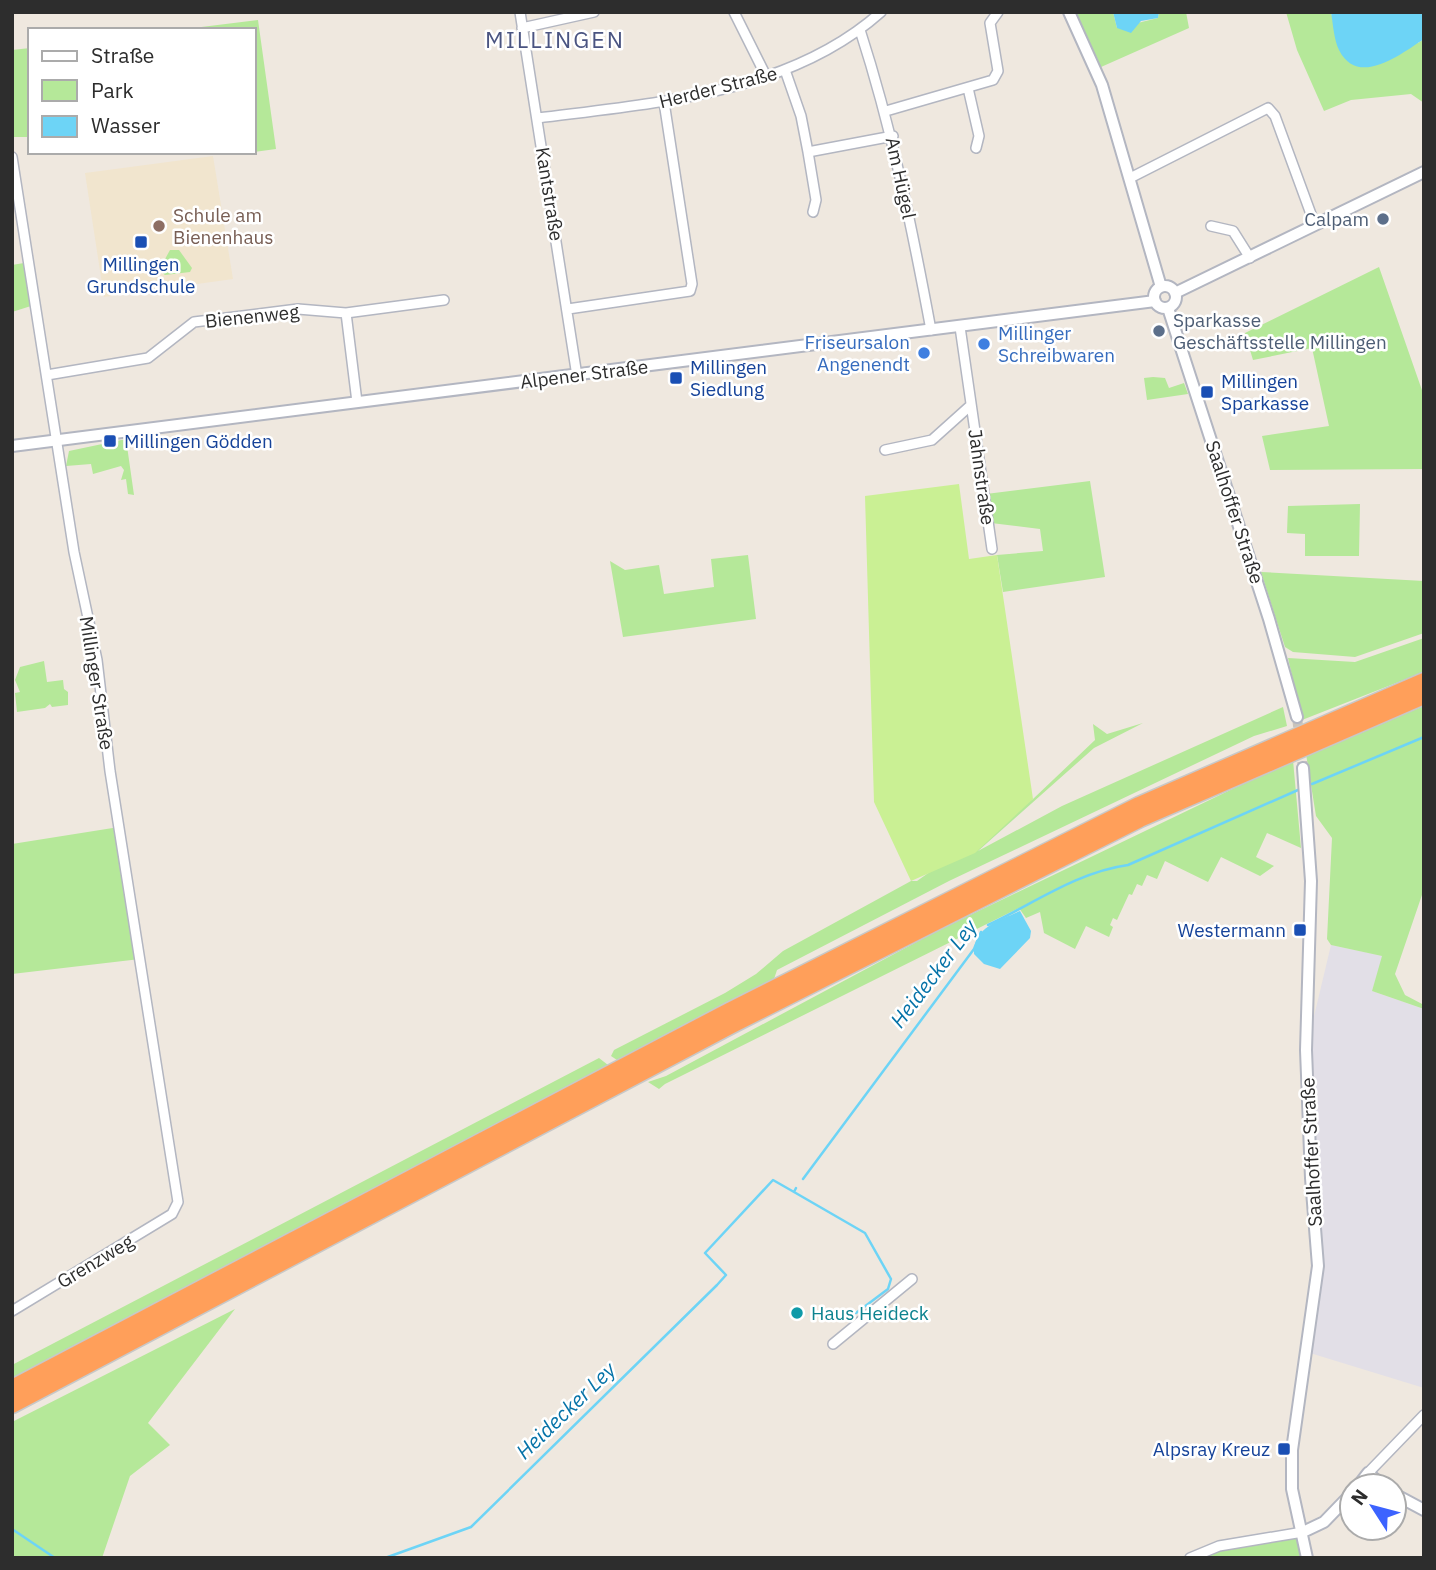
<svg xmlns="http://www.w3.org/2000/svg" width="1436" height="1570" font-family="'IBM Plex Sans',sans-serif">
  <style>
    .industrial { fill: #e2dfe7 }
    .education { fill: #f1e5ce }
    .green { fill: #b5e899 }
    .pitch { fill: #caf094 }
    .water { fill: #6dd4f6 }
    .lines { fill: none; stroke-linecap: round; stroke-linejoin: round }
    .stream { stroke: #6dd4f6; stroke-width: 2.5 }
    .tertiary-tunnel { stroke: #c8c3bb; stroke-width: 10; stroke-dasharray: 10 5; stroke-linecap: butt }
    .minor-casing { stroke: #b3b6c1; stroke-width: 12 }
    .tertiary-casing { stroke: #b3b6c1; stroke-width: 14 }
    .motorway-casing { stroke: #c8c8c8; stroke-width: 19 }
    .minor { stroke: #fff; stroke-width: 9 }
    .tertiary { stroke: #fff; stroke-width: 10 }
    .motorway { stroke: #ff9f5a; stroke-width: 16 }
    .service-dot { fill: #5c6f8a; stroke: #fff; stroke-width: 2.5 }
    .education-dot { fill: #8d6e63; stroke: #fff; stroke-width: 2.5 }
    .transit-dot { fill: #1a4fb4; stroke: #fff; stroke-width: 2.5 }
    .shop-dot { fill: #3f7fe0; stroke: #fff; stroke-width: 2.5 }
    .culture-dot { fill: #0f9aa8; stroke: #fff; stroke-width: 2.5 }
    .labels { text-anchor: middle; stroke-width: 5; stroke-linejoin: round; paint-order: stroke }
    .street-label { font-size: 19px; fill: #2d2d2d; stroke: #fff }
    .education-label { font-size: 19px; fill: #785e54; stroke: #fff; text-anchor: start }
    .service-label { font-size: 19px; fill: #4e5e75; stroke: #fff; text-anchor: end }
    .transit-label { font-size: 19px; fill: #164399; stroke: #fff; text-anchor: start }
    .shop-label { font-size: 19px; fill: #366cbe; stroke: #fff; text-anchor: start }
    .culture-label { font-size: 19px; fill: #0d838f; stroke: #fff; text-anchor: start }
    .water-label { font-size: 21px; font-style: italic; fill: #0673a8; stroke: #fff }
    .quarter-label { font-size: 23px; letter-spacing: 2px; fill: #4a5481; stroke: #fff }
  </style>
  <rect width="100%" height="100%" fill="#efe8df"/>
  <path class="industrial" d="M1331,945L1383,956L1372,991L1424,1009V1388L1310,1353L1319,1269L1306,1050Z"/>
  <path class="education" d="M213,156L233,279L104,297L85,173Z"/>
  <path class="green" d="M1076,12H1113L1117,28L1158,18L1159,12H1186L1189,28L1101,67Z
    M1286,12H1331L1339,49L1418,43L1424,39V103L1411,94L1351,100L1324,111L1297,50Z
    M258,20L276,149L254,152V30H177Z
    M30,48V137H12V50Z
    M170,250H179L192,268L190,272L165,275L159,270Z
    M24,263L31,306L12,312V265Z
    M1379,267L1424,396V469L1270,470L1262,436L1329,426L1312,348L1253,360L1245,333Z
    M1153,377L1165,378L1169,388L1184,383L1188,394L1147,400L1144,378Z
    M126,439L134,495L128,494L126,479L121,480L124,470L121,466L93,474L91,464L66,466L69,451Z
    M1090,481L1105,577L1003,592L997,555L1043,551L1040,529L991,523L986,494Z
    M1360,504L1359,556H1305V534L1287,533L1288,506Z
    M748,555L756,619L623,637L610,561L625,570L659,565L664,594L714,587L711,559Z
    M1261,572L1424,581V633L1355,657L1293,652L1285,647Z
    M1424,638V672L1302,720L1288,658L1355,662Z
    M44,661L47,682L63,680L64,689L68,692V705L52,707L50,704L45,708L17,712L15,693L20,692L15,680L20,667Z
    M1424,706V889L1395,974L1405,995L1424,1005V1009L1372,991L1382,956L1331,945L1327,939L1332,838L1316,816L1306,754Z
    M1283,707L1287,726L1254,736L949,881L777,970L774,979L625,1056L617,1060L611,1056L614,1050L725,993L756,974L783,951L911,881H917L1033,799L1095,740L1093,724L1107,734L1143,723L1094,748L978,851L1062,806Z
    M1293,760L1301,848L1267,833L1256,857L1274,866L1260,876L1221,857L1208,882L1165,861L1157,879L1147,875L1142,886L1137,884L1132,895L1129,894L1117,920L1113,918L1110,925L1113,927L1109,937L1086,926L1075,949L1044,933L1040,912L1026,918L1019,908L665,1084L659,1089L648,1082L666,1076L939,930Z
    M119,827L140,959L12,974V844Z
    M599,1058L608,1065L12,1379V1365Z
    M235,1309L148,1423L170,1445L130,1476L102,1558H12V1422Z
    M1303,1532L1307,1558H1201L1219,1546Z"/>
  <path class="pitch" d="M959,484L969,559L997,555L1033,799L975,853L911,881L874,802L865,496Z"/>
  <path class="water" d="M1113,12H1159L1158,18L1141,21L1131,33L1117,28Z
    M1331,12H1424V39C1401,54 1358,88 1339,50C1334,40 1333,24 1331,12Z
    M1020,911L1031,931L1030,938L1000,969L984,964L974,954C973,927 1000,920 1020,911Z"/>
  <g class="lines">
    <path class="stream" d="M1312,784L1424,737
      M988,925C1033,904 1077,872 1128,865L1298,790
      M803,1179L974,949L981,932
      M794,1192L865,1233L891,1279L888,1289L856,1313
      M12,1529L55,1558
      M385,1558L471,1527L717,1285L726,1275L705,1253L773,1180L794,1192L796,1188"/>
    <path class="tertiary-tunnel" d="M1297,717L1303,768"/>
    <g class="minor-casing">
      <path id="minor" d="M520,12L577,376
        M734,12L766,76
        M522,28L594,12
        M860,30C892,129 912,228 931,330
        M785,70L801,116L808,152L893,136
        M968,88L979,136L976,148
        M886,111L993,80L998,71L990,23L998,12
        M538,118C655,103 789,94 881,12
        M808,152L816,200L813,212
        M12,157L74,552L97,660L110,771L178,1202L172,1214L12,1311
        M1132,177L1268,108L1275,116L1315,225
        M1211,226L1233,231L1250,258
        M568,309L690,291L692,284L664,102
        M346,313L357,402
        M960,327L992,549
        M47,375L148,358L194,322L298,309L346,313L444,300
        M885,450L932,440L971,405
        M833,1344L912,1279
        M1368,1473L1424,1415
        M1190,1558L1219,1546L1303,1532"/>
    </g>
    <g class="tertiary-casing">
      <path id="tertiary" d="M1069,12L1102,85L1161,287
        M1154 297a11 11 0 1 1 22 0a11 11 0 1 1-22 0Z
        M1175,293L1424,172
        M1168,308L1269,619L1297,717
        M12,446L1155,301
        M1303,768L1311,881L1306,1050L1311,1178L1318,1266L1292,1450V1489L1307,1558
        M1358,1486L1368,1473L1383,1486
        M1394,1494L1424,1510
        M1303,1532L1324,1522L1352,1493"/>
    </g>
    <g class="motorway-casing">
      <path id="motorway" d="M12,1388L729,1011L1139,805L1424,681
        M12,1405L732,1025L1140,819L1424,696"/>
    </g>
    <use href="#minor" class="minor"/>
    <use href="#tertiary" class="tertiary"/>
    <use href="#motorway" class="motorway"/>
  </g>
  <g class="service-dot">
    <circle cx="1383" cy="219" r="7"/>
    <circle cx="1159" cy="331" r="7"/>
  </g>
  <circle class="education-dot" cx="159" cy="226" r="7"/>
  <g class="transit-dot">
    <rect x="134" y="235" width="14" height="14" rx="3.5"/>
    <rect x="669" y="371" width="14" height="14" rx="3.5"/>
    <rect x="1200" y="385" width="14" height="14" rx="3.5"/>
    <rect x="103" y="434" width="14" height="14" rx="3.5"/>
    <rect x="1293" y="923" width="14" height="14" rx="3.5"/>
    <rect x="1277" y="1442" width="14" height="14" rx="3.5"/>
  </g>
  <g class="shop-dot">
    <circle cx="984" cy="344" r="7"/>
    <circle cx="924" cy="353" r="7"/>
  </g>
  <circle class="culture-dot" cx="797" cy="1313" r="7"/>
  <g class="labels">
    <g class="street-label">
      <text transform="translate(718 87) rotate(-14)" y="7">Herder Straße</text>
      <text transform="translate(901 178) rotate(78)" y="7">Am Hügel</text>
      <text transform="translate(550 194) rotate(81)" y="7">Kantstraße</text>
      <text transform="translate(252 316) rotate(-6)" y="7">Bienenweg</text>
      <text transform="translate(584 374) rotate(-7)" y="7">Alpener Straße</text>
      <text transform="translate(982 477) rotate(82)" y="7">Jahnstraße</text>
      <text transform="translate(1235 512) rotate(72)" y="7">Saalhoffer Straße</text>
      <text transform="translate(97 683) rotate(81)" y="7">Millinger Straße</text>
      <text transform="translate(1311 1152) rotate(-93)" y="7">Saalhoffer Straße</text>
      <text transform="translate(95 1261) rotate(-31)" y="7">Grenzweg</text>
    </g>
    <g class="education-label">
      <text x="173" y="222">Schule am<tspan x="173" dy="22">Bienenhaus</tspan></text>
    </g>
    <g class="service-label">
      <text x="1369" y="226">Calpam</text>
      <text x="1173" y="327" text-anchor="start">Sparkasse<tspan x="1173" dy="22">Geschäftsstelle Millingen</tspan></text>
    </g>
    <g class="transit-label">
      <text x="141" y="271" text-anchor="middle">Millingen<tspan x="141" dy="22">Grundschule</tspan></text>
      <text x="690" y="374">Millingen<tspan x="690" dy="22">Siedlung</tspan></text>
      <text x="1221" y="388">Millingen<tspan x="1221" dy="22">Sparkasse</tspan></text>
      <text x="124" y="448">Millingen Gödden</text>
      <text x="1286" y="937" text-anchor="end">Westermann</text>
      <text x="1270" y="1456" text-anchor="end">Alpsray Kreuz</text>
    </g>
    <g class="shop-label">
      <text x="998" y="340">Millinger<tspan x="998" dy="22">Schreibwaren</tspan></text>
      <text x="910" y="349" text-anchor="end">Friseursalon<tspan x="910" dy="22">Angenendt</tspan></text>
    </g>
    <g class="culture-label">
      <text x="811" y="1320">Haus Heideck</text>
    </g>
    <g class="water-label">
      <text transform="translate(934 974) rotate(-53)" y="7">Heidecker Ley</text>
      <text transform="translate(566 1411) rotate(-44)" y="7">Heidecker Ley</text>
    </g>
    <g class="quarter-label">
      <text x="555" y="48">MILLINGEN</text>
    </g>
  </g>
  <rect width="1436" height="1570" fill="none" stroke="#2d2d2d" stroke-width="28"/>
  <rect x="28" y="28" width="228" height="126" fill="#ffffff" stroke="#ababab" stroke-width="2"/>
  <rect x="42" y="51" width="35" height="10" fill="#ffffff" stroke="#ababab" stroke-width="2"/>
  <text x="91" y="63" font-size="21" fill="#2d2d2d">Straße</text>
  <rect x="42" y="80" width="35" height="21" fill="#b5e899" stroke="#ababab" stroke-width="2"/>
  <text x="91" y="98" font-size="21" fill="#2d2d2d">Park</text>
  <rect x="42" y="116" width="35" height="21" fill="#6dd4f6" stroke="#ababab" stroke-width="2"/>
  <text x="91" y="133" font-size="21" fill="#2d2d2d">Wasser</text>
  <g transform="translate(1373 1507) rotate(306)"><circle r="33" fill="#ffffff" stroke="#ababab" stroke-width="2"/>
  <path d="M0-5L12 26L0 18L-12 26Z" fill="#3c63ff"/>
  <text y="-10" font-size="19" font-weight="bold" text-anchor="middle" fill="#2d2d2d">N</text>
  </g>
</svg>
